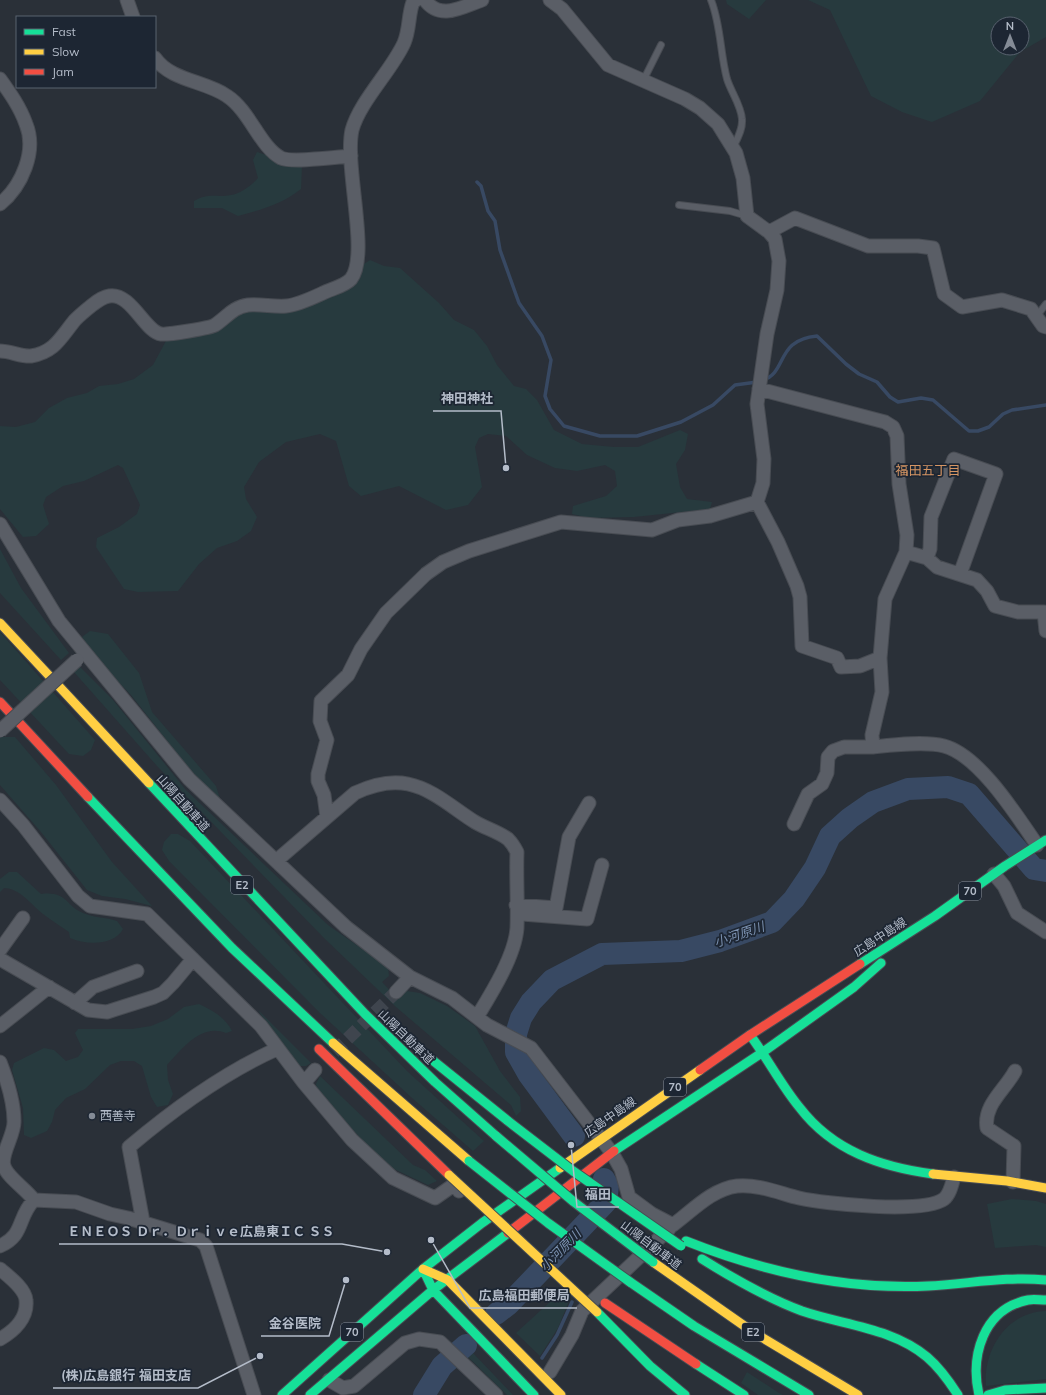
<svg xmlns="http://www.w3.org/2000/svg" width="1046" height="1395" font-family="Mulish,'Noto Sans JP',sans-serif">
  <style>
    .green { fill: #273a3e; fill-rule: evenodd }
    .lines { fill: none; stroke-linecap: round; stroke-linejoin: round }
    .stream { stroke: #384963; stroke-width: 3.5 }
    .river { stroke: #384963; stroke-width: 22 }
    .street-tunnel { stroke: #3f454e; stroke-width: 13; stroke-dasharray: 13 6; stroke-linecap: butt }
    .lane-casing { stroke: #484c53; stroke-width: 8 }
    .street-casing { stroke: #484c53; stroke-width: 15 }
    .fast-casing { stroke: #484c53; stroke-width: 11 }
    .slow-casing { stroke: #484c53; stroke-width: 11 }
    .jam-casing { stroke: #484c53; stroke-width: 11 }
    .lane { stroke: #5a5e66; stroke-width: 6 }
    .street { stroke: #5a5e66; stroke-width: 13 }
    .fast { stroke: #16e098; stroke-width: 9 }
    .slow { stroke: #ffcf43; stroke-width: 9 }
    .jam { stroke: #f24e42; stroke-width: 9 }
    .street-bridge-casing { stroke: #484c53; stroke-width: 15; stroke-linecap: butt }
    .fast-bridge-casing { stroke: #474c53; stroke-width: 11; stroke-linecap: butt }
    .slow-bridge-casing { stroke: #474c53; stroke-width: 11; stroke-linecap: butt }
    .street-bridge { stroke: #5a5e66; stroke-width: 13 }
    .fast-bridge { stroke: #16e098; stroke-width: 9 }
    .slow-bridge { stroke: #ffcf43; stroke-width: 9 }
    .poi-dot { fill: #848b96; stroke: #1d2633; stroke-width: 1.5 }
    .labels { text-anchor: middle; stroke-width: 3.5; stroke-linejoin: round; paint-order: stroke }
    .shield { fill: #1d2633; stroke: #878f9c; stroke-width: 1 }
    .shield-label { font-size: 11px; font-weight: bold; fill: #b4bcc9 }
    .street-label { font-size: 12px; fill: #b4bcc9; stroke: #1d2633 }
    .poi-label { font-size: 12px; fill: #b4bcc9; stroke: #1d2633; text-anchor: start }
    .neighbourhood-label { font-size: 13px; fill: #d59563; stroke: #1d2633 }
    .water-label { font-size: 13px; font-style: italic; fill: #7c92b1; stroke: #1d2633 }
    .leader { fill: none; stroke: #b4bcc9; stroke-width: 1.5 }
    .callout-dot { fill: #b4bcc9; stroke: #1d2633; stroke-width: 1.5 }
    .callout-label { font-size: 13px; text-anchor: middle; font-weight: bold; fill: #b4bcc9; stroke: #1d2633; stroke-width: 3.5; stroke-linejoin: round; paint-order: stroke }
  </style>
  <rect width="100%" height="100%" fill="#2a3038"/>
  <path class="green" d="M726,0H766L749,19L727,4Z
    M808,0H1046V37L1020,52L980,101L932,122L902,112L871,96L830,10ZM998,24H1022V48H998Z
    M257,152L266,155L277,162L302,165L301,189C282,204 261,210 238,216L222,208H194V201C210,192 215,198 231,195C240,194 252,185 258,178L253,160Z
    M370,260L384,266L400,268L439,303L454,320L474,330L487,346L497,365L514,386L526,389L537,400L554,430L582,444L614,447H638L680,430L688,434L685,450L676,464L680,487L687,499L712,502L710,509L634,517L589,518L572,514L573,506L606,496L617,486L615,471L605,465L577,471L555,468L527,455L506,436L488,434L479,438L475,447L482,487L468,505L446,510L399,486L361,496L349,486L336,441L320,434L286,442L259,462L244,487L246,499L257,517L251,531L237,541L217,548L199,564L178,591L138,592L124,589L96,547L97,538L119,527L137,514L140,505L123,468L118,465L84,481L63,486L46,497L43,505L49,524L36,536L23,537L0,509V426L16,427L35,422L49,408L67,398L87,393L99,386L118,384L134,379L153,365L167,339L245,310L352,286L361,277V266Z
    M0,549L21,588L69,653L61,660L0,593Z
    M90,631L108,634L139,673L152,712L216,786L222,805L187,766L131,695L99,662L82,637Z
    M0,632L95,740L91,750L83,756L69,754L0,680Z
    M80,667L113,700L186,790L328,925L388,967L389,976L382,982L397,998L407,991L420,993L447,1006L475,1026L500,1071L520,1097L521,1111L516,1116L511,1105L396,1007L324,938L157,766L74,672Z
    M2,737H15L56,785L112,862L152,906L125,899L102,896L87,890L41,832L0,785V738Z
    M171,834H178L190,841L407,1071L484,1141L473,1151L412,1098L320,1013L169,861L162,850L164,842Z
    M9,872H17L41,894C68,891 65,906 83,913C94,918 106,917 117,921L123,929C114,946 86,945 70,938L69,932C60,926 51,920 43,914C31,904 19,888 4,888L0,892V879Z
    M199,1004C212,1010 225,1017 232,1031L226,1033C201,1023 182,1049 167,1065L168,1080L173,1094L168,1105L157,1107L151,1097L142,1066L134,1061H121L110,1065L85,1089L66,1098L55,1110L52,1122L47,1131L31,1138L24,1135L23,1108L12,1070L14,1063L44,1048L54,1050L66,1061L78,1057L83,1050L75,1033L78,1029H132L151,1026L168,1019L184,1007Z
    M258,1010L311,1063L306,1066H298L285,1051Z
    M320,1076L413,1165L425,1170L437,1181L428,1185L394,1169L368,1146L317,1092L316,1084Z
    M1012,1199L1036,1201L1046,1204V1247L1036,1245L995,1248L987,1204Z
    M563,1290L571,1296L558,1328L540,1356L516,1333Z
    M1046,1311V1379L986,1386C983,1350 1007,1312 1046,1311Z
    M473,1353L513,1395H507L468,1357Z
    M747,1372L779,1393L783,1395H758L741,1383Z"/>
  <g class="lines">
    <path class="stream" d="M477,182L481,186L488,211L495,221L500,250L519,303L542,336L551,360L545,396L550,409L564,426L600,436H637L681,422L713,405L735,385L757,382
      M763,380C788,372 775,340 817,336L846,364L859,374L877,382L890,397L898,402L921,398L933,400L969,431H978L989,427L1003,414L1012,410L1046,405
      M542,1358L557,1335L572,1302"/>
    <path class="river" d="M574,1136L529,1075L516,1052V1034L521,1018L531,1002L552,980L602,954L681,951L720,941L772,922L794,899L815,868L830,836L850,818L873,802L908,789L948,787L969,794L1034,869L1046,871
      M496,1314L509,1304L606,1202L608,1186L604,1179
      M424,1395L442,1366L466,1345"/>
    <path class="street-tunnel" d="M334,1052L396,992"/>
    <g class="lane-casing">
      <path id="lane" d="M711,0C721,25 720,53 727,79C731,92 741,105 742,119C743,129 737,139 733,148
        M643,81L661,45
        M679,205L730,211L747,216
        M1036,317L1046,304"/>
    </g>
    <g class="street-casing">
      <path id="street" d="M127,0L133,17
        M425,0C440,21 462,7 482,0
        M550,0L562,9L608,65L685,99L700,108L718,124L736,153L743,178L747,216L769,232L775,239L779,261L777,290L767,334L757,404L764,459L763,483L757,502L778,542L797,586L800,597L802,646L837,658L841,667L860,666L880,658
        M155,58C171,81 206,81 227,96C250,111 260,147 281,158C292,163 337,157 351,156
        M0,79C10,93 20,107 26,124C37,151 22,186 0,204
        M769,232L795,218L868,246H918L933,248L944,294L962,307L1002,300L1031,309L1043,326L1046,327
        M0,351C10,351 22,357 31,356C55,352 61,337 75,320C80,315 86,310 91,306C96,302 102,297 109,296C131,292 145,332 161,334C168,335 210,328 215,325C227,317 233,307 248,305C261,304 274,307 286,306C298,305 312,298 323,293C331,289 345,286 351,279C370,255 344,166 352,130C360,101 392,70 404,43C410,29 408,15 413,2L416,0
        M759,389L885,422L893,427L897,436L899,484L907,535L906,552L885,599L880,658L882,692L872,735L873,747C892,745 925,741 944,746C979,755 1017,816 1037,845
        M0,524L59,621L189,779L346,927L410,977L452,998L487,1025L531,1048L612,1153L621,1169L629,1197L652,1214L673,1225C692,1211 712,1189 737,1186C758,1184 779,1193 799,1198C825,1204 924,1214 944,1199C950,1194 952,1184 954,1177
        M906,552L927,558L937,567L977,580L987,591L995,606L1018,612H1044L1046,631
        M927,558L930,549L931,517L954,459L996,474L960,574
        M0,800L23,825L78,896L90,906L147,914L261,1026L304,1083L352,1140L393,1178L435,1198L455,1184L459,1191
        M327,817L324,795L318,781V774L327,740L320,721L321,701L348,675L361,649L386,613L426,574L443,562L469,551L561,522L652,530L678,520L710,516L757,502
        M794,824L808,794L822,784L827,773L828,757L833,751L844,747H873
        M276,861L355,793C372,785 389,780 408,784C433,789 454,809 475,822C485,828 499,832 508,839C512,843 514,846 517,852C516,877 518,903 517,928C515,956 491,994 477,1017
        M994,874L1004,886L1017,913L1046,932
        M516,905L556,908L569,837L589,803
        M522,914L587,919L602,865
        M0,950L23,918
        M0,959L88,1010L107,1012L154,997L163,993L173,983L193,959
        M396,992L410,977
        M75,1003L93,987L137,971
        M0,1026L49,987
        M0,1062C7,1080 14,1102 14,1121C15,1134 0,1155 4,1166C7,1177 26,1189 34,1200L76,1202L110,1214L128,1218L200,1240L206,1246L254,1395
        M304,1083L315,1070
        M1013,1182L1014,1146L987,1128C983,1105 1005,1090 1015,1071
        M143,1222L129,1147C174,1109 223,1073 277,1049
        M0,1246C25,1235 17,1217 34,1200
        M0,1269C8,1276 25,1288 26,1300C28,1318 14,1331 0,1339
        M550,1372L572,1335L582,1311L669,1229
        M329,1380L343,1388L354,1386L405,1343L419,1339L440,1342L496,1395"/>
    </g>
    <g class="fast-casing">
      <path id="fast" d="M149,783L365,1014L435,1082L496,1136
        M88,797L232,948L333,1043
        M860,964L935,916L1005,866L1046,840
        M750,1035C768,1059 781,1085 800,1108C833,1151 881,1167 933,1174
        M431,1059L508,1121
        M614,1151L763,1052L854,987L881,963
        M686,1241C764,1272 844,1290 928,1286C968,1284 1006,1276 1046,1280
        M702,1259C734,1279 767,1298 802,1311C843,1325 893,1328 927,1357C940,1368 949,1381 958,1395
        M423,1269L433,1290L534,1395
        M630,1282L694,1326L809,1395
        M597,1312L650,1366L685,1395
        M696,1364L744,1395
        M282,1395L423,1269L482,1223L560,1168
        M310,1395L433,1290L508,1233
        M979,1395C970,1356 983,1309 1028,1300C1033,1299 1040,1300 1046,1300
        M988,1395L1005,1390L1046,1388"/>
    </g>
    <g class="slow-casing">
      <path id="slow" d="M0,623L149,783
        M333,1043L469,1161
        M560,1168L700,1070
        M933,1174L1007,1181L1046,1188
        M653,1262L753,1332L858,1395
        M423,1269L448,1280L561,1395"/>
    </g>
    <g class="jam-casing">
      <path id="jam" d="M0,702L88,797
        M319,1049L449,1175
        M700,1070L750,1035L860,964
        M508,1233L614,1151
        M605,1303L696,1364"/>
    </g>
    <use href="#lane" class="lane"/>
    <use href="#street" class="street"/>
    <use href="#fast" class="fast"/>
    <use href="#slow" class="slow"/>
    <use href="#jam" class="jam"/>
    <g class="street-bridge-casing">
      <path id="street-bridge" d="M0,731L77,660"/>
    </g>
    <g class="fast-bridge-casing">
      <path id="fast-bridge" d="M508,1121L573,1171L681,1246
        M496,1136L574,1202L653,1262
        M469,1161L548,1223L630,1282"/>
    </g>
    <g class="slow-bridge-casing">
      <path id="slow-bridge" d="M449,1175L597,1312"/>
    </g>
    <use href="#street-bridge" class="street-bridge"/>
    <use href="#fast-bridge" class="fast-bridge"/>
    <use href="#slow-bridge" class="slow-bridge"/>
  </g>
  <circle class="poi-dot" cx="92" cy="1116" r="4"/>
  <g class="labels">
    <g class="shield">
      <rect x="231" y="876" width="22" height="18" rx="3"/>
      <rect x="959" y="882" width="22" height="18" rx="3"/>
      <rect x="664" y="1078" width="22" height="18" rx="3"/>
      <rect x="341" y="1323" width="22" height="18" rx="3"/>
      <rect x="742" y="1323" width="22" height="18" rx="3"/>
    </g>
    <g class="shield-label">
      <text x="242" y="889">E2</text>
      <text x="970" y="895">70</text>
      <text x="675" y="1091">70</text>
      <text x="352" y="1336">70</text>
      <text x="753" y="1336">E2</text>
    </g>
    <g class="street-label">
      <text transform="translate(183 803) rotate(48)" y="4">山陽自動車道</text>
      <text transform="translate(880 937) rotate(-33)" y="4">広島中島線</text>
      <text transform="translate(406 1037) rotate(44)" y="4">山陽自動車道</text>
      <text transform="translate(610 1117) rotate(-35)" y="4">広島中島線</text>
      <text transform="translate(651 1245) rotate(37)" y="4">山陽自動車道</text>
    </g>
    <g class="poi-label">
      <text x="100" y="1120">西善寺</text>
    </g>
    <g class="neighbourhood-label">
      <text x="928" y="475">福田五丁目</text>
    </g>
    <g class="water-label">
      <text transform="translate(739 934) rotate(-19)" y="5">小河原川</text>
      <text transform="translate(560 1250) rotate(-46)" y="5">小河原川</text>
    </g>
  </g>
  <path class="leader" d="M506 468L501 411H433M571 1145L577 1207H619M387 1252L342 1244H59M431 1240L470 1308H577M346 1280L329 1336H261M260 1356L198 1388H53"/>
  <g class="callout-dot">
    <circle cx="506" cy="468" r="4"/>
    <circle cx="571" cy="1145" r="4"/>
    <circle cx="387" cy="1252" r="4"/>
    <circle cx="431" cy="1240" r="4"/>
    <circle cx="346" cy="1280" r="4"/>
    <circle cx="260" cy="1356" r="4"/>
  </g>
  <g class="callout-label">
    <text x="467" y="403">神田神社</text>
    <text x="598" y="1199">福田</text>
    <text x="201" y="1236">ＥＮＥＯＳ Ｄｒ．Ｄｒｉｖｅ広島東ＩＣ ＳＳ</text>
    <text x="524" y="1300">広島福田郵便局</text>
    <text x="295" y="1328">金谷医院</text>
    <text x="126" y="1380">(株)広島銀行 福田支店</text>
  </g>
  <rect x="16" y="16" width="140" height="72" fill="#1d2633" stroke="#59626f"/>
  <rect x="24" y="29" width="20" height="6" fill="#16e098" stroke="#59626f"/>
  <text x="52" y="36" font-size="12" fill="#b4bcc9">Fast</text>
  <rect x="24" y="49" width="20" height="6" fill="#ffcf43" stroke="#59626f"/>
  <text x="52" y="56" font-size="12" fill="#b4bcc9">Slow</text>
  <rect x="24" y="69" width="20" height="6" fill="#f24e42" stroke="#59626f"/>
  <text x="52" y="76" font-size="12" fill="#b4bcc9">Jam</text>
  <g transform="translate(1010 36)"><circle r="19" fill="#1d2633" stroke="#59626f"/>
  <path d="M0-3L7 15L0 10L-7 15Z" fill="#848b96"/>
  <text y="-6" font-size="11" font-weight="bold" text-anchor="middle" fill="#b4bcc9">N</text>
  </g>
</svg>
